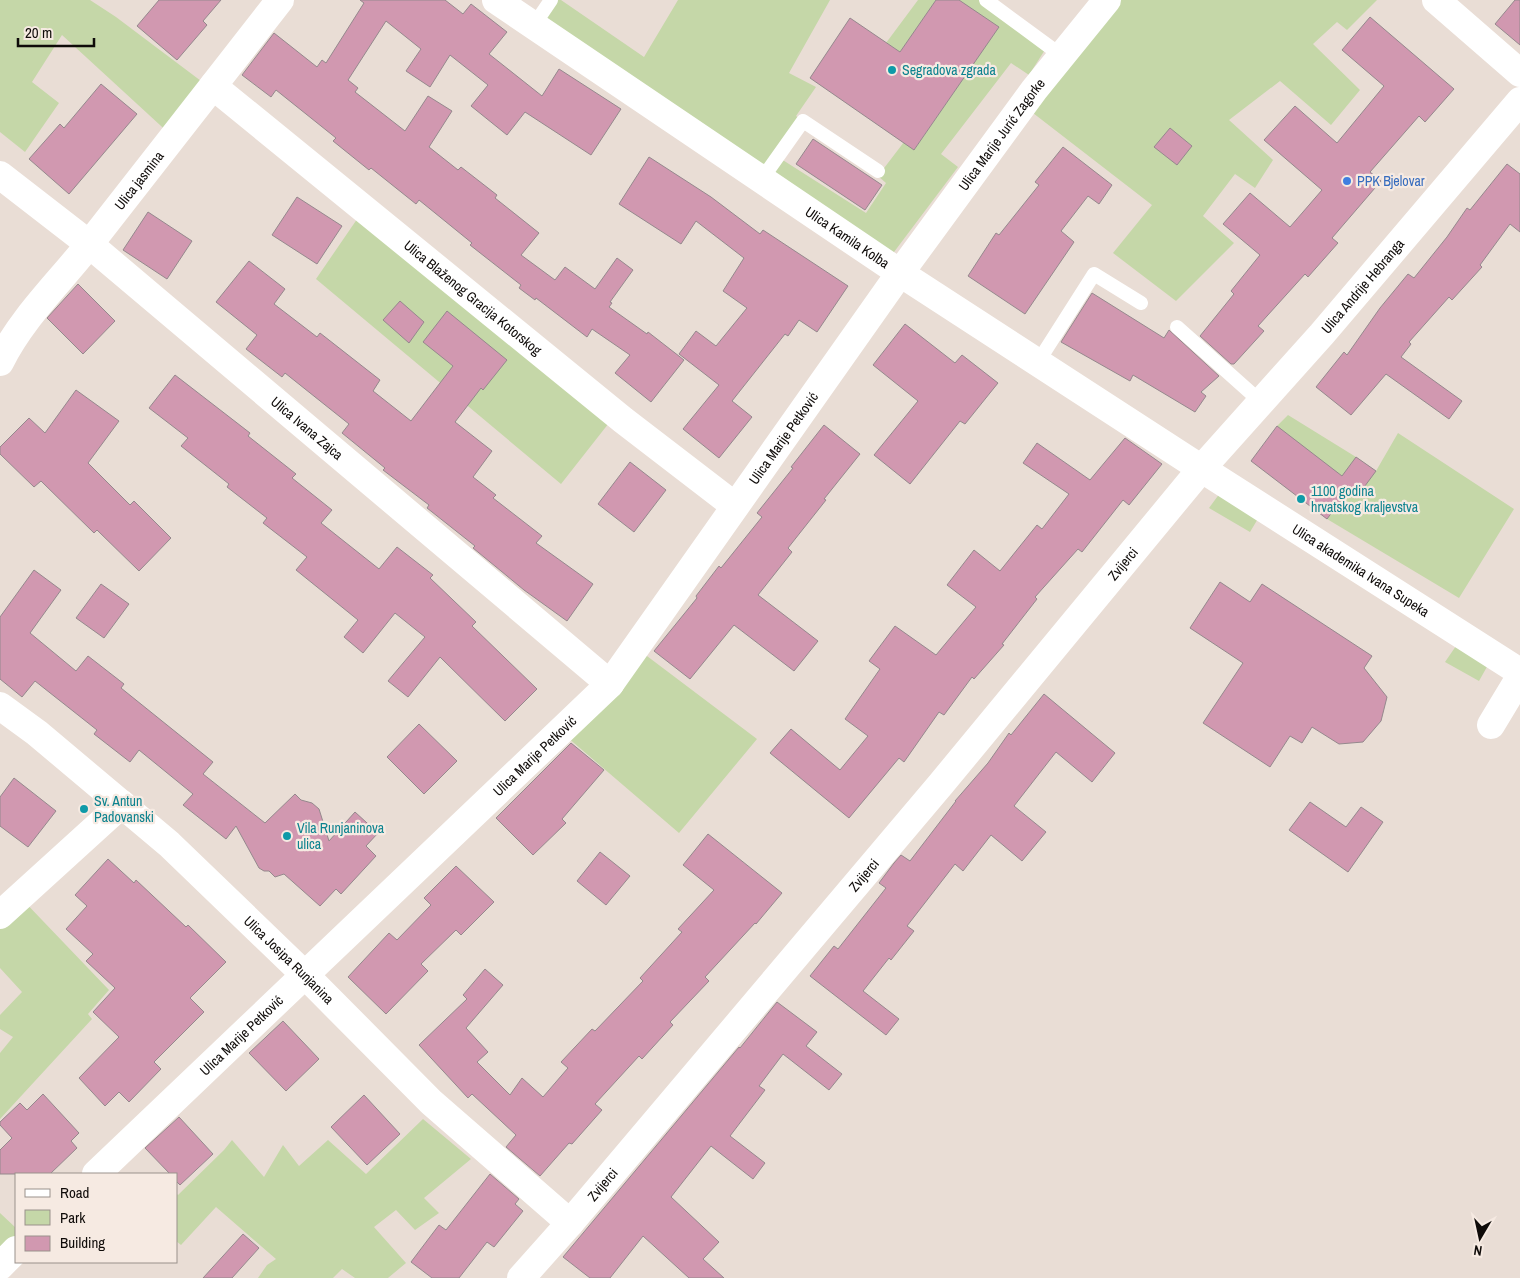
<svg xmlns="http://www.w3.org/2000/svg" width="1520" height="1278" font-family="'Archivo Narrow',sans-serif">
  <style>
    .green { fill: #c5d7a8 }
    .building { fill: #d198b0; stroke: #95888d }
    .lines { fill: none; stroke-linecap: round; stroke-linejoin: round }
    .service { stroke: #fff; stroke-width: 14 }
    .minor { stroke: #fff; stroke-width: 28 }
    .secondary { stroke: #fff; stroke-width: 28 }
    .culture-dot { fill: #0f9aa8; stroke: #f6eae2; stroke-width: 2 }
    .shop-dot { fill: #3f7fe0; stroke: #f6eae2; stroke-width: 2 }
    .labels { text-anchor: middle; stroke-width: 4.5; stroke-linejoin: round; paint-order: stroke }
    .culture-label { font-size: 14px; fill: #0d838f; stroke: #f6eae2; text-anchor: start }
    .street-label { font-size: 14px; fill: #0f0b09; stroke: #f6eae2 }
    .shop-label { font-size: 14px; fill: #366cbe; stroke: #f6eae2; text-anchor: start }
  </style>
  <rect width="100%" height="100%" fill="#e9ddd5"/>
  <path class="green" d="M0,0H90L116,17L209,87L173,137L62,35L32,82L59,103L25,152L0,132Z
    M551,0H561L644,57L678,0H830L789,73L816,87L796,116L803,121L778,157L866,213L886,183L878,176L904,142L915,149L998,28L959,0H986L1048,45L1029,75L1011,63L941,154L958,167L891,256L534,25Z
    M918,0H936L900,52L886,43Z
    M1107,0H1377L1347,30L1337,22L1313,44L1360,90L1331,125L1280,81L1229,120L1273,160L1255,188L1235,174L1203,216L1234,243L1176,301L1113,253L1152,205L1033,113Z
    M364,209L616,414L561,484L316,279Z
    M1288,415L1356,457L1376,471L1398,433L1514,509L1459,598L1327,519L1277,426Z
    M1220,493L1259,517L1250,532L1209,508Z
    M1456,646L1488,665L1479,681L1445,662Z
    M635,647L757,739L679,833L560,731Z
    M20,897L109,990L88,1014L92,1019L0,1119V1053L13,1037L0,1029V1015L22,992L0,968V915Z
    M423,1119L471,1159L424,1198L439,1213L415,1230L396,1210L374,1227L406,1263L388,1278H355L342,1269L333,1278H258L267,1265L276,1259L216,1207L181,1245L176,1241V1193L178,1195L224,1150L232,1140L264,1177L283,1145L299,1166L328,1140L366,1174Z
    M0,1213L16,1228V1250L0,1266Z"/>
  <path class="building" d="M159,0H221L203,21L207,25L177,60L137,26Z
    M360,0H445L463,14L471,4L507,32L489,54L542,96L559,69L621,109L591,155L525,112L507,135L471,106L488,85L450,55L430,87L406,71L421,49L386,21L348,80L358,88L355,92L405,131L428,96L452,111L429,147L458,170L461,167L497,195L495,198L539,233L521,255L555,280L565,267L595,289L617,258L633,270L610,302L612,303L609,307L647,334L648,332L684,360L651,402L615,373L630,355L592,329L587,337L536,298L535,300L519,288L521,285L470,245L472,243L419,200L416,204L371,168L369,170L333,141L336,138L276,90L271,97L242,75L274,33L317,67L322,60L326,63L364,3Z
    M936,0H959L999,27L914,150L810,78L850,18L900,52Z
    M1515,0H1520V45L1495,24Z
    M1370,17L1454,89L1425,122L1419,116L1370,172L1381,181L1332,238L1338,243L1308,277L1305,274L1258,326L1264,331L1234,364H1231L1200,336L1234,294L1231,291L1260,255L1223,224L1250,193L1290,227L1322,190L1264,140L1295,106L1337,143L1384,86L1342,50Z
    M101,84L137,114L69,194L29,159L60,124L64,128Z
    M1170,128L1192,146L1177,165L1154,147Z
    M813,139L882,185L865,210L796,164Z
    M1063,147L1112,185L1099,204L1088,196L1061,231L1074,242L1025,314L968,276L996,233L999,235L1039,185L1035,182Z
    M649,157L711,197L760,234L763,230L848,286L817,332L799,320L788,336L785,334L732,401L752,417L719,458L683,429L719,385L679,354L696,331L716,346L747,308L723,291L744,258L696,221L681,244L619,204Z
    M1507,164L1520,174V232L1510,224L1480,265L1482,267L1452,300L1449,297L1409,342L1411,344L1401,357L1462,401L1449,419L1386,374L1351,415L1316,387L1344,352L1347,355L1380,308L1408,274L1414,278L1447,237L1467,208L1470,210Z
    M297,197L342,226L317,264L272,235Z
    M148,212L192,241L167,279L123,250Z
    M249,261L285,289L274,304L317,337L320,333L380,380L373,391L411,421L453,366L423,342L447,311L507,360L483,390L481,388L455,422L492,451L473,477L496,495L493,498L542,536L536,543L593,584L567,621L524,590L501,571L473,548L475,546L427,508L429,505L383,470L385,468L342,433L349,424L285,373L282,377L246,349L257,335L216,302Z
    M78,284L115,321L83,354L47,318Z
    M1092,293L1164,338L1169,330L1219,376L1201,392L1206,396L1195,412L1133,375L1130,381L1061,342Z
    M400,301L424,322L409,343L383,320Z
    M905,324L955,363L962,355L998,383L965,424L960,421L910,484L874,455L918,401L873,365Z
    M175,375L250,433L248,436L296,474L292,478L332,510L321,523L379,569L397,547L433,575L430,578L476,622L472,626L537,689L505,721L440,657L408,697L388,681L425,637L395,613L363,653L344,637L358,620L296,570L307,557L263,523L267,518L227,487L229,484L181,446L188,438L149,408Z
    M76,390L119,421L88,463L130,505L134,501L171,538L139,571L97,530L94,533L41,481L34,487L0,454V447L29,418L45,433Z
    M824,425L860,454L824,499L826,500L788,548L792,552L758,595L818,641L794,671L734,625L690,679L654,651L697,598L696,596L719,566L721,568L762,517L757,513L793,468L791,467Z
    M1277,426L1342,476L1356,457L1376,471L1356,498L1347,492L1327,519L1251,461Z
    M1125,438L1162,464L1129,505L1123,500L1082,552L1078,549L1035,597L1037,599L1002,644L1004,645L974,679L972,677L944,715L939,712L904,762L899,758L849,818L770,753L791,729L840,770L868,736L845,719L880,669L869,661L895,626L936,655L976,607L947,585L974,550L1000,571L1037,525L1042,529L1069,494L1023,463L1037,443L1090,480Z
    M630,462L666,490L634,532L598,504Z
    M34,570L61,590L30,633L76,671L88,656L124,684L121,688L213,762L203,774L265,823L295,794L301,800L312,803L319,809L329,841L355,812L378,833L366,846L376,856L341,894L336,889L320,906L284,874L275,877L269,871H264L259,868L236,826L226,839L183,805L193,794L139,750L130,762L94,734L97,730L35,681L22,697L0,679V617Z
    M1220,582L1250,602L1262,584L1372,656L1364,668L1387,697L1381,721L1363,742L1339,744L1312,727L1302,743L1290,736L1270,767L1203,723L1243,663L1190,628Z
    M101,584L129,604L104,638L76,618Z
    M1044,694L1115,753L1092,782L1056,752L1014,806L1046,832L1022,861L991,835L963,871L955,864L907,926L914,931L891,960L889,958L863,991L899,1019L886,1035L810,976L834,946L838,949L886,888L879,883L894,863L901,855L910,861L956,801H955L988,763L1009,733L1011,735Z
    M419,724L457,761L424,794L387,757Z
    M571,743L604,770L562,819L566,823L533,855L496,818Z
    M14,778L56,811L28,847L0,826V797Z
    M1310,802L1346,827L1361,807L1383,822L1348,872L1289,830Z
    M708,834L782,893L756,924L755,923L705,977L709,981L670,1022L673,1025L642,1059L639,1056L595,1104L602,1110L572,1144L569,1143L540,1176L506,1147L516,1135L472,1094L468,1098L419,1045L467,999L463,995L485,969L503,985L466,1028L488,1052L477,1062L510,1095L522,1078L543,1097L568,1068L561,1062L592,1029L595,1031L643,981L640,978L682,932L678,929L714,890L683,865Z
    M600,852L630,876L606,905L577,881Z
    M108,859L134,883L136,880L186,927L188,925L226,962L190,998L204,1012L154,1062L161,1069L129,1102L119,1092L105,1106L79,1078L119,1037L93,1012L115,988L86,961L93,954L66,929L87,906L75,895Z
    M456,866L494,902L461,935L456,930L421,964L428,971L386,1014L348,977L389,933L397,940L431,905L424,898Z
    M777,1002L817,1032L806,1046L842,1074L829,1090L783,1054L759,1086L765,1090L730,1136L765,1163L753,1179L711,1146L671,1197L719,1242L703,1259L724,1278H689L643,1236L610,1278H590L563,1257L739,1047L740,1048Z
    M283,1021L319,1059L286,1091L249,1053Z
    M43,1094L79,1133L71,1141L77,1148L50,1174H0V1150L12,1138L0,1125V1122L20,1103L27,1110Z
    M364,1095L400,1134L367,1165L331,1127Z
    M179,1117L213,1154L180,1185L176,1181V1174H170L145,1148Z
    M490,1174L519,1199L515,1204L523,1211L494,1247L487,1242L459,1278H432L411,1262L439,1225L446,1230Z
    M243,1234L259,1248L232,1278H203Z"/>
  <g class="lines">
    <path class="service" d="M986,0L1062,56
      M534,25L551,0
      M762,179L803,121L878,171
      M1177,327L1261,402
      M1038,362L1094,274L1141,303"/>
    <g class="minor">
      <path id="s1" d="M496,0L900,273L1188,460L1520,672"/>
      <path d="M1436,0L1520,73"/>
      <path id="s2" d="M213,86L623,420L735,506"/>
      <path id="s3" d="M0,175L89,244L610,684"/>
      <path id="s4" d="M0,362C22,317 61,281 91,242C154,161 217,81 280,0"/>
      <path id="s5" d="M0,706L37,733L169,844L304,974L431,1102L570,1223"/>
      <path d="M1491,725L1520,677"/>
      <path d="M0,915L122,804"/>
      <path id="s6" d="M96,1174L610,684L900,273L1034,90L1107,0"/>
      <path d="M0,1266L16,1250"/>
    </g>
    <path class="secondary" id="s7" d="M521,1278L570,1223L941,784L1202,468L1322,334L1520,101"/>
  </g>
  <g class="culture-dot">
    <circle cx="892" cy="70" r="5"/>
    <circle cx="1301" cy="499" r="5"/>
    <circle cx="84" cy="809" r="5"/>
    <circle cx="287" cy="836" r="5"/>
  </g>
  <circle class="shop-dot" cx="1347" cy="181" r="5"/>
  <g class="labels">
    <g class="culture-label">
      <text x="902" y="75">Segradova zgrada</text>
      <text x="1311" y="496">1100 godina<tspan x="1311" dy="16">hrvatskog kraljevstva</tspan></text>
      <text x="94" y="806">Sv. Antun<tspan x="94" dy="16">Padovanski</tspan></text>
      <text x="297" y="833">Vila Runjaninova<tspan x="297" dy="16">ulica</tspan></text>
    </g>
    <g class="street-label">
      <text dy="5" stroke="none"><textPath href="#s6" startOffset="1385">Ulica Marije Jurić Zagorke</textPath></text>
      <text dy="5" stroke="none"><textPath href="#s4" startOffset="229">Ulica jasmina</textPath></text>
      <text dy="5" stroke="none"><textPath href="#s1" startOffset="424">Ulica Kamila Kolba</textPath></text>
      <text dy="5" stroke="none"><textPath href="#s7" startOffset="1301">Ulica Andrije Hebranga</textPath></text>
      <text dy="5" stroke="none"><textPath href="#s2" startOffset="335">Ulica Blaženog Gracija Kotorskog</textPath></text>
      <text dy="5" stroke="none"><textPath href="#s3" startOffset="398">Ulica Ivana Zajca</textPath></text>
      <text dy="5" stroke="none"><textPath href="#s6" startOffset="1011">Ulica Marije Petković</textPath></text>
      <text dy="5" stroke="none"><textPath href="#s7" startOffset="934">Zvijerci</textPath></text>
      <text dy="5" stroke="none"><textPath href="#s1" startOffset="1036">Ulica akademika Ivana Supeka</textPath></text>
      <text dy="5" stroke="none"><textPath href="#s6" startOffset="606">Ulica Marije Petković</textPath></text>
      <text dy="5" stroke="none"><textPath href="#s7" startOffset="529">Zvijerci</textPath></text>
      <text dy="5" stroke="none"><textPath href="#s5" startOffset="385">Ulica Josipa Runjanina</textPath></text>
      <text dy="5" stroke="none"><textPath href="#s6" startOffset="201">Ulica Marije Petković</textPath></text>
      <text dy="5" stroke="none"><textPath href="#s7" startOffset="124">Zvijerci</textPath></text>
    </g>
    <g class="shop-label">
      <text x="1357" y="186">PPK Bjelovar</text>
    </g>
  </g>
  <rect x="15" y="1173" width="162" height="90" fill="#f6eae2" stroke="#9a918b"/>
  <rect x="25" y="1189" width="25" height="8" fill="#ffffff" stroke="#9a918b"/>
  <text x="60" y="1198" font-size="15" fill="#0f0b09">Road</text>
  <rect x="25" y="1210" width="25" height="15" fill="#c5d7a8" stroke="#9a918b"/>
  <text x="60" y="1223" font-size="15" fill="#0f0b09">Park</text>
  <rect x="25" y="1236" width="25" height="15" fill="#d198b0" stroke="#9a918b"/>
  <text x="60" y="1248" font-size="15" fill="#0f0b09">Building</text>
  <g transform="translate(1480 1238) rotate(189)" stroke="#f6eae2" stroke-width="4" paint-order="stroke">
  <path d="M0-4L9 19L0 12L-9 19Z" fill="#0f0b09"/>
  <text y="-8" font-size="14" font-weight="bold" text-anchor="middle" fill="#0f0b09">N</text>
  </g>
  <path d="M18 38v8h76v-8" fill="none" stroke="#0f0b09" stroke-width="2.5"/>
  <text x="25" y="38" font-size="15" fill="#0f0b09" stroke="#f6eae2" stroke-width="4" paint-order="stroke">20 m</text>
</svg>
